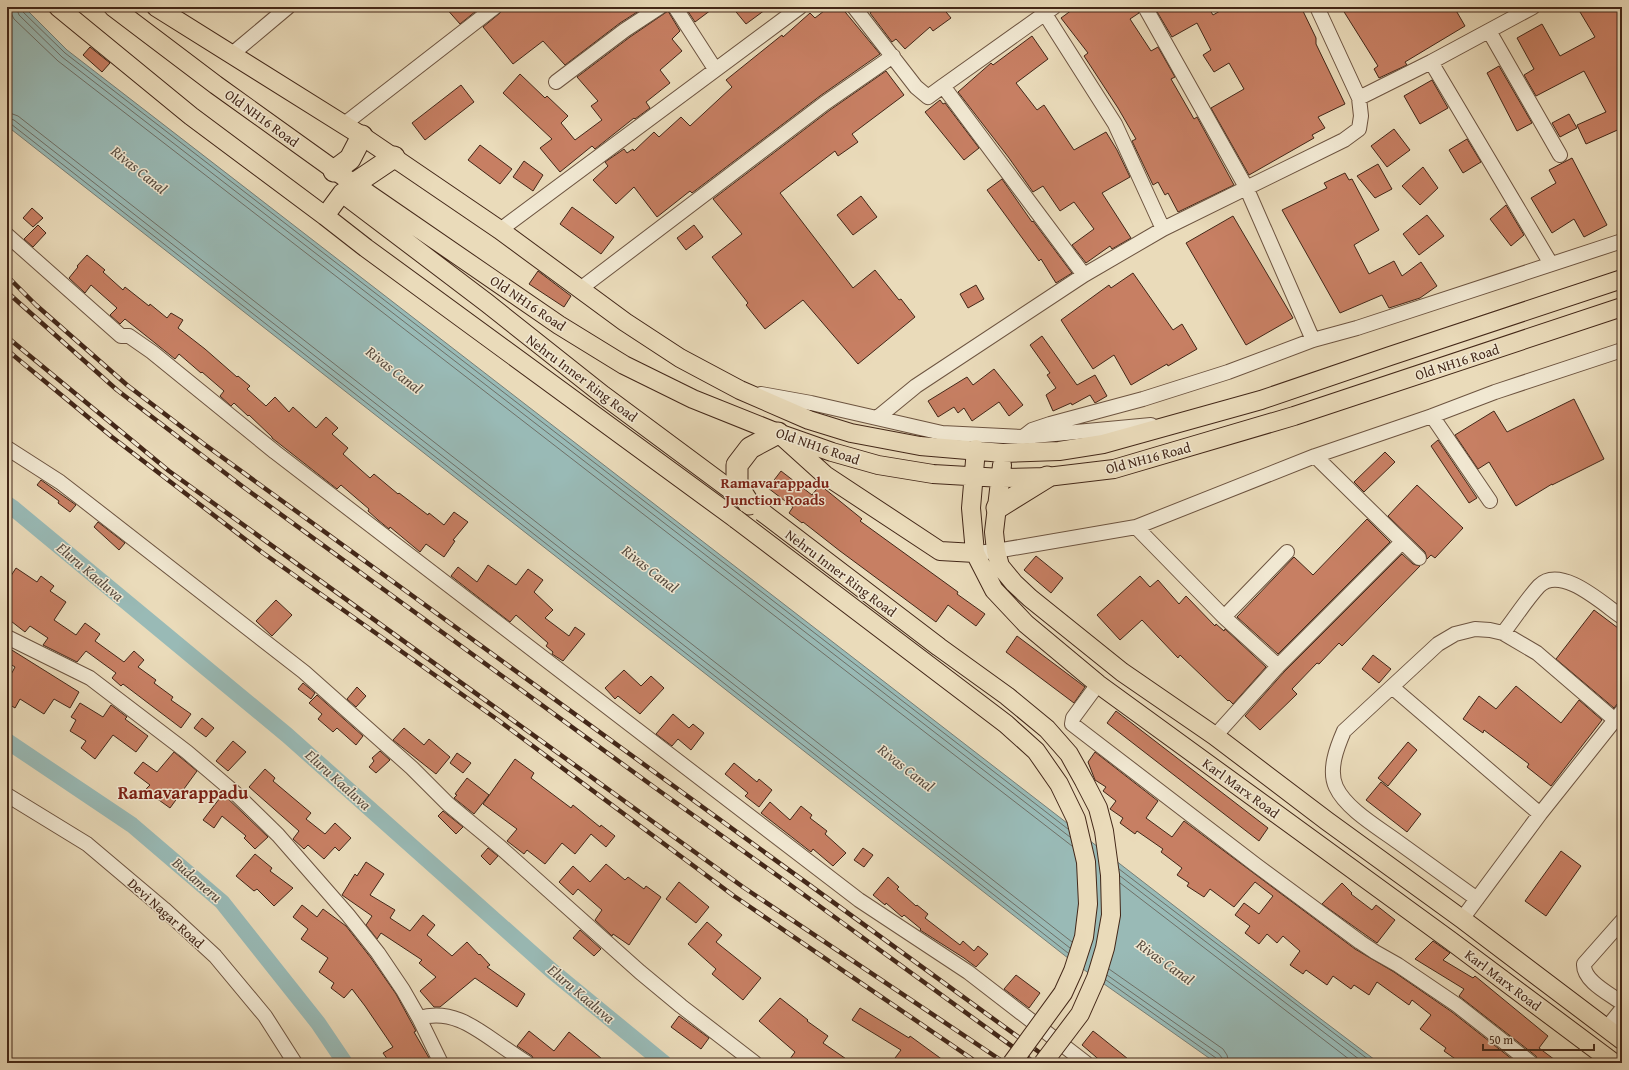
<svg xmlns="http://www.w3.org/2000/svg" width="1629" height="1070" font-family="'Gentium Book Plus',serif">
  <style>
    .water { fill: #99bab6; stroke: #777f77 }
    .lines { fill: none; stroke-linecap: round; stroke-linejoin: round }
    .shore { stroke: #6e7067; stroke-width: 1 }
    .canal { stroke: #99bab6; stroke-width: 16 }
    .building { fill: #c77f63; stroke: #432718 }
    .minor-casing { stroke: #6d5440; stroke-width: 16 }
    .major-casing { stroke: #432718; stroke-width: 20 }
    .highway-casing { stroke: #432718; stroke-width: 23 }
    .minor { stroke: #f1e8d2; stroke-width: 14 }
    .major { stroke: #eadbba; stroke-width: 18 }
    .highway { stroke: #eadbba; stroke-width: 21 }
    .rail-casing { stroke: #432718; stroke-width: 4.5 }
    .rail { stroke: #f1e8d2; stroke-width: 3; stroke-dasharray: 9; stroke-linecap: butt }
    .major-bridge-casing { stroke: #432718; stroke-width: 20; stroke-linecap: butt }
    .major-bridge { stroke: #eadbba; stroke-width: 18 }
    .labels { text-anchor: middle; stroke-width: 3; stroke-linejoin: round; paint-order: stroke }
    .street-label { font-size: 14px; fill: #432718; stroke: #f1e8d2 }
    .water-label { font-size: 15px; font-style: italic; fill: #584c40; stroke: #f1e8d2 }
    .neighbourhood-label { font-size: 15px; font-weight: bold; fill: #7a1f14; stroke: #f1e8d2 }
    .district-label { font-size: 18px; font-weight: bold; fill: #7a1f14; stroke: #f1e8d2 }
  </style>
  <rect width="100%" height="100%" fill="#eadbba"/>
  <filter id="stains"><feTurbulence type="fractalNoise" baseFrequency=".005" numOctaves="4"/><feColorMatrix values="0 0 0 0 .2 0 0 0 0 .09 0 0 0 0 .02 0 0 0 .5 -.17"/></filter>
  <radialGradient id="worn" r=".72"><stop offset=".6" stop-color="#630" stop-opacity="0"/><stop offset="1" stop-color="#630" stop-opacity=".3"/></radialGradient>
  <path class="water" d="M7,7H24L67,50L1305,1007L1379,1063H1216L1073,962L7,126Z"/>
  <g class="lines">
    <path class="shore" d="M10,7L11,13L14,19L58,61L1072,846
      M16,7L19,15L62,57L1070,837
      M21,7L22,11L65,53L1068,829
      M7,112L18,116L1072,942
      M7,118L14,120L1070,948
      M7,123L11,124L1068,953
      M1119,869L1373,1063
      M1120,876L1364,1063
      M1120,883L1354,1063
      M1109,969L1223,1049L1227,1055L1229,1063
      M1107,975L1219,1054L1222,1058L1223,1063
      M1106,980L1216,1058L1218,1063"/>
    <path class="canal" d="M7,504L13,508L287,735L552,971L664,1063
      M7,741L132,825L222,902L318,1023L345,1063"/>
  </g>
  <path class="building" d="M445,7H481L460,24Z
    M503,7H645L620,23L565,65L543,41L513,64L483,27L500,13Z
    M685,7H715L695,22Z
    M732,7H769L746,24Z
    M829,7H841L880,54L820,96L692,193L690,191L657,217L634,187L616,204L593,180L608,166L605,162L624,149L627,153L633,149L634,151L654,132L659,137L681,117L690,126L732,87L726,80L782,35L783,37L810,13L815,18Z
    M877,7H942L951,18L933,31L930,27L905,49L896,39L892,42L870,13Z
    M1076,7H1137L1139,13L1130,19L1151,51L1158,47L1175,77L1171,79L1194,119L1197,117L1234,185L1178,212L1168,193L1165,195L1158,182L1153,185L1132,141L1136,139L1118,108L1084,56L1088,53L1061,18Z
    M1161,7H1208L1213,15L1227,7H1301L1316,38V44L1345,104L1318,117L1325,128L1312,135L1314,138L1249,175L1211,108L1244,89L1229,63L1214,72L1203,55L1211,50L1197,23L1172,37L1156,10Z
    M1341,7H1454L1465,26L1405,62L1407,65L1379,78L1374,69L1378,66Z
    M1577,7H1622V128L1586,144L1577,125L1606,112L1584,71L1536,96L1524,75L1534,69L1517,38L1542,24L1560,56L1595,37Z
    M668,11L680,31L672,39L682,51L660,70L670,83L646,102L650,108L635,119L634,118L595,149L592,146L560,172L540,148L552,139L503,93L520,74L545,98L547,96L568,116L561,123L575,140L602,120L591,106L598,101L577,77L630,37Z
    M1032,36L1048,59L1016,83L1037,110L1044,105L1074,150L1106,132L1117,150L1130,177L1102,193L1131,238L1112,249L1110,246L1086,263L1072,245L1094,229L1074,202L1060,211L1043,186L1033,192L1009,158L958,92L991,63L993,65Z
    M90,47L110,63L102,72L83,55Z
    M1499,66L1532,123L1517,131L1487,73Z
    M886,71L904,95L852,134L858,142L838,156L835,151L780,193L853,288L875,270L899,300L901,299L915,317L858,364L803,300L765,329L746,305L748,303L712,257L742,234L713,199L830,110Z
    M1432,80L1448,108L1420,124L1404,96Z
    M461,85L474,102L425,140L412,123Z
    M940,100L943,104L945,103L979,148L964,160L925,112Z
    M1569,114L1577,128L1560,137L1552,123Z
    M1394,129L1410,150L1387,167L1371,146Z
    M1467,139L1481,162L1463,173L1449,150Z
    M480,145L512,169L500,184L468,160Z
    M1572,158L1607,225L1584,237L1574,219L1552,233L1531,198L1556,183L1549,170Z
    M524,161L543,175L533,191L513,177Z
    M1378,164L1392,189L1375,198L1357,176Z
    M1423,167L1438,188L1420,205L1402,186Z
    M1345,173L1349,180L1352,179L1379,230L1354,245L1369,274L1394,261L1402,276L1421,262L1437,286L1420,298L1389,308L1382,295L1340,313L1282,210L1327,188L1324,183Z
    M1002,179L1032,222L1033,221L1072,273L1056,283L1041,259L1039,261L987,190Z
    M861,196L877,217L853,235L837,215Z
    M1506,205L1524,235L1511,246L1490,219Z
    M572,207L614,237L601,254L560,224Z
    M32,208L43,218L33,227L23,218Z
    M1427,215L1444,236L1419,255L1403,234Z
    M1233,216L1293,318L1246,345L1186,243Z
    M38,225L46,233L33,247L24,239Z
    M694,225L703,237L686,250L677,238Z
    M87,255L105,270L103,272L123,290L125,287L149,306L150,304L167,318L171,313L183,320L178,328L205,349L237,377L238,376L250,386L247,389L266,406L275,397L289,412L293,407L316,428L326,417L338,428L332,434L348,448L343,454L370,478L374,474L398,494L399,493L428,515L429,513L444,525L454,512L468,522L453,540L455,541L444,557L426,544L420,552L390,527L389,529L378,520L368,511L369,509L341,485L337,489L272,438V437L249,415L248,416L234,403L231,406L220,396L224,391L202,372L201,373L179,354L175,359L125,319L120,324L110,315L117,308L91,285L85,293L69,278L78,267L77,266Z
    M538,271L571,296L564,307L529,284Z
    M1133,273L1173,330L1182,324L1197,349L1168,366L1167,364L1131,385L1114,355L1093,369L1061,320L1109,285L1111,288Z
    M976,285L984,299L968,308L960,294Z
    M1042,336L1077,385L1095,375L1107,396L1095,403L1090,395L1072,405L1071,403L1053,411L1046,395L1056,388L1047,375L1050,373L1030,345Z
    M994,369L1023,405L1009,416L999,402L972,421L964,408L958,413L954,407L938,417L928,401L967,377L973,385Z
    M1574,399L1604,459L1552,485V484L1516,506L1489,462L1478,469L1455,435L1494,411L1507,432Z
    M1438,440L1477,498L1469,503L1431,446Z
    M1385,452L1395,462L1364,492L1354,482Z
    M781,471L812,495L820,485L862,519L860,521L958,592L957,594L985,614L976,626L948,605L936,622L840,551L803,522L802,523L789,513L793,507L768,488Z
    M41,480L76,505L70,512L58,503L59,501L37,485Z
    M1417,485L1463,528L1435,558L1431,555L1427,559L1425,552L1388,516Z
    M1367,519L1390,542L1278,654L1237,617L1294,557L1313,575Z
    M98,522L125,543L119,550L94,527Z
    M1402,554L1413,564L1420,566L1342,646L1339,643L1319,664L1317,663L1292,689L1297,694L1260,730L1245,716L1284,672Z
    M1036,556L1063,578L1051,593L1024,570Z
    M488,565L516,585L528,569L543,580L534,592L553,610L545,618L569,636L575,627L585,634L563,661L552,654L553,652L546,646L548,643L516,615L510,622L451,576L458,567L477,582Z
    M16,568L37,582L41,576L54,586L50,591L66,602L54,620L76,635L85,623L100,634L95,641L124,662L134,651L144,660L138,667L156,680L154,683L173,697L171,700L191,714L181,728L123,684L121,686L112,678L116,673L86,651L77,662L43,645L48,638L30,626L25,632L7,618V582Z
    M1140,576L1150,587L1158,580L1179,604L1186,596L1215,626L1216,624L1224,631L1225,629L1266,667L1233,704L1229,700L1228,701L1180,655L1178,658L1142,620L1120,640L1097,615Z
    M276,600L292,615L272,636L256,621Z
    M1594,610L1622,631V698L1614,708L1556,659Z
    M1017,636L1085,687L1074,703L1006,652Z
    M7,647L79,692L70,708L54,699L44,714L20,699L15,708L7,703V682L15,667L7,662Z
    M1373,655L1391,669L1379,683L1362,669Z
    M624,670L641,686L651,676L664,688L640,714L618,696L615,699L605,688Z
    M303,683L315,693L311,699L298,689Z
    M1516,686L1561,723L1579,700L1602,720L1551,786L1527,767L1529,764L1484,730L1483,733L1463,719L1479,696L1496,709Z
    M357,687L366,696L356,707L347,699Z
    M317,695L363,736L356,745L337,728L333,732L318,719L322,714L309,703Z
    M80,703L103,717L111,705L127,717L125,719L148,736L136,752L113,735L95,759L81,748L86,741L70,731L76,720L71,717Z
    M1116,711L1268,828L1259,841L1107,723Z
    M673,714L689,728L693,724L704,733L691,750L678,739L672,746L656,734Z
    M202,718L214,728L206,737L194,728Z
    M404,728L424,745L429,739L450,757L436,774L393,740Z
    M233,741L246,752L228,771L216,761Z
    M1408,742L1417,750L1388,786L1378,778Z
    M380,751L390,760L376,773L369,767L374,761L372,758Z
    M174,752L197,771L170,808L145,790L150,785L134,773L143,762L157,772Z
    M1095,752L1158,801L1146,818L1172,837L1184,821L1355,949L1394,972L1452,1012L1517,1063H1461L1444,1051L1446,1048L1420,1029L1431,1015L1412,1000L1409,1005L1377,982L1369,995L1354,985L1351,989L1333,976L1327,985L1306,970L1303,974L1290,965L1300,951L1283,936L1277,943L1267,934L1259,944L1245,933L1250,926L1235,915L1244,903L1259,914L1273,896L1255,882L1234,907L1210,889L1204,897L1187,886L1189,883L1177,875L1182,868L1161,852L1163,849L1137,831L1135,834L1120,823L1123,818L1110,809L1116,801L1103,791L1106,787L1095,780L1088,762Z
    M457,753L471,763L463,773L450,763Z
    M515,759L534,773L531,778L571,808L573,805L600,827L601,825L615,836L606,847L591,834L575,854L562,843L545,864L527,850L524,854L507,841L517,829L483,804Z
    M734,763L757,782L759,779L772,790L759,807L745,796L748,793L725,774Z
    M265,769L275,778L273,781L311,813L306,819L325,834L335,823L351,838L339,851L335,847L324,859L308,845L304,849L293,839L299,831L249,787Z
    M467,778L489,795L474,814L454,798L457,795L455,794Z
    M1381,782L1421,814L1407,832L1366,800Z
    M223,794L268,837L255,849L244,838L246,836L222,816L214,828L203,820Z
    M770,802L790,820L801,806L812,815L810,818L827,831L825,834L846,853L833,866L813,849L811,852L761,813Z
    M443,811L463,827L456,834L438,816Z
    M488,848L498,856L490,865L481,856Z
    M863,848L873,855L864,867L854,860Z
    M1561,851L1581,866L1546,916L1525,901Z
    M255,854L272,868L270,871L293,888L274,906L257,889L254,891L236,876Z
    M366,862L384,874L370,895L395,910L390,918L410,931L423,915L435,925L427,935L452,956L467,942L479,955L480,954L490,965L487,967L525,994L517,1007L475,978L440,1007H434L420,991L436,977L419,963L422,960L381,933L377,939L366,925L372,916L342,895L355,874L357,876Z
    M606,864L625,880L628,877L644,889L646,886L661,897L629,945L613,934L612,936L595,920L602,910L578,889L573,895L559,882L573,866L590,882Z
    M888,877L899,887L897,889L916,906L917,905L928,914L925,918L960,945L963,941L974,951L978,946L988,954L976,967L964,958L920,930L921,929L904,915L902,917L886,903L885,905L873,895Z
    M679,882L709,907L696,923L666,899Z
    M1342,883L1352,893L1351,894L1372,910L1376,905L1395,920L1377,943L1322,904Z
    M302,905L317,917L323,909L346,926L371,958L396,994L416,1031L414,1032L432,1063H390L383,1053L393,1047L365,1006L352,989L344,998L331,988L334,983L319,972L328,958L301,939L308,929L293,917Z
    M707,922L722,935L716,942L761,978L743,1000L712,974L716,969L688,944Z
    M580,930L601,949L594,956L573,938Z
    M1433,941L1450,953L1443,960L1473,978L1475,976L1548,1036L1539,1048L1559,1063H1539L1536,1056L1459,996L1464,989L1415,959Z
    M1016,975L1040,993L1029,1008L1004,989Z
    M780,998L808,1020L807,1021L828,1036L823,1043L852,1063H787L795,1052L759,1021Z
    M860,1008L909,1038L910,1036L947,1063H903L895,1058L901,1050L852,1020Z
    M679,1016L709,1038L701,1049L671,1027Z
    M529,1031L554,1051L569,1032L607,1063H535L532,1056L517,1046Z
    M1093,1031L1097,1034L1133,1063H1103L1082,1045Z"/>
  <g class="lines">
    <g class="minor-casing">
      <path id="minor" d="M675,7L715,69
        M854,7L916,87L928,97L943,86L1084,275
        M1145,7L1246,187L1313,340
        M1045,14L1115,124L1163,229
        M1489,31L1560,155
        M232,54L288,7
        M1431,62L1551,264
        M556,82L625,30L660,7
        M943,86L1054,7
        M1359,98L1431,62L1533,7
        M343,125L495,7
        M500,230L800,7
        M7,235L121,336H129L152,352L275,452L859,900L968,972L1086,1063
        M580,289L825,103L893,56
        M761,394L811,403L942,433L1023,437L1151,425
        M1432,416L1490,501
        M877,418L916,386L1084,275L1163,229L1344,140L1359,129L1361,116L1359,98L1317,7
        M1023,437L1032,430L1050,424L1143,399L1228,372L1313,340L1357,328L1622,241
        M7,448L60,482L82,499L304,672L412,768L448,804L500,847L640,972L681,1006L755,1063
        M1315,456L1419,558
        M1136,527L1224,617L1278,666
        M975,553L996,551L1136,527L1315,456L1432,416L1495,392L1622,350
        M1224,617L1287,552
        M1503,633C1515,618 1526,600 1539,586C1561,564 1604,605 1622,617
        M7,637L90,678L187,752L234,792L278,835L348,915L378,953L403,990L419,1018L441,1063
        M1098,684L1073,718L1072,724L1256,865L1360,942L1375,952L1398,965L1457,1005L1531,1063
        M1392,687L1540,814
        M1215,736L1278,666L1402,542
        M7,795L87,844L164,909L215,956L265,1016L295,1063
        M1477,899C1451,880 1424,861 1398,842C1379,828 1346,809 1336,787C1328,770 1337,747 1344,731L1438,644L1455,634L1475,629L1490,630L1503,633L1537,653L1615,720
        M1462,919L1540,814L1622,711
        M1622,921L1584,964C1583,981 1610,994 1622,1003
        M419,1018C449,1009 472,1025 496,1042C506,1049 516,1056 527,1063
        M1606,1029L1622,1009"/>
    </g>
    <g class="major-casing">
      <path id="major" d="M58,7L191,116L325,216
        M113,7L216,85L354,184L559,325L624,365L693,399L778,433L832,452L878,465L933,474L1002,478L1047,477L1114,469L1294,416L1622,307
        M156,7L362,136L500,230L625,322L680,358L740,390L809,420L851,433L920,446L1003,453L1059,451L1103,444L1261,400L1390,356L1622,279
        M354,184L342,193L325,216L366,248L736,519
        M342,193L487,303L603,395L747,502
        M784,438L825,475L940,551L975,553
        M976,449L971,508L975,553L994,590L1026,624L1098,684L1451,941L1614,1063
        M1002,465L994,532L996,551L1000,566L1014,583L1030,598L1122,672L1215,736L1327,821L1462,919L1622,1040"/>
    </g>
    <g class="highway-casing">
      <path id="highway" d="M334,171L350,159L362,136
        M354,184L394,157
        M749,504L737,485V465L750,448L778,433
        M997,508L1047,477"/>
    </g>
    <use href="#minor" class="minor"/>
    <use href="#major" class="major"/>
    <use href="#highway" class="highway"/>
    <g class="rail-casing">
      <path id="rail" d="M7,276L36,305L127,385L204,444L1054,1063
        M7,292L117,390L242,486L654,787L785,881L1035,1063
        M7,337L169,471L743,887L1005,1063
        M7,350L112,437L263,553L498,720L734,896L978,1063"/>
    </g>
    <use href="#rail" class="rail"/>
    <g class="major-bridge-casing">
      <path id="major-bridge" d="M762,512L939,647L1007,696L1047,729L1069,754L1084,781L1098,808L1104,831L1110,875L1111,915L1105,948L1096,978L1080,1014L1043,1063
        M736,519L1006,724L1036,751L1059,784L1076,819L1086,862L1088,904L1084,937L1073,971L1063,993L1012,1063"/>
    </g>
    <use href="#major-bridge" class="major-bridge"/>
  </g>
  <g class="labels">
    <g class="street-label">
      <text transform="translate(262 118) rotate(36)" y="5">Old NH16 Road</text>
      <text transform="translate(528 303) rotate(34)" y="5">Old NH16 Road</text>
      <text transform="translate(1457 362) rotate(-18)" y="5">Old NH16 Road</text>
      <text transform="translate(582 378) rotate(37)" y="5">Nehru Inner Ring Road</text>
      <text transform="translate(818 446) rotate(19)" y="5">Old NH16 Road</text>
      <text transform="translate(1148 458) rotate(-15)" y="5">Old NH16 Road</text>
      <text transform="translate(841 573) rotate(37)" y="5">Nehru Inner Ring Road</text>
      <text transform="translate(1241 788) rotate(36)" y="5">Karl Marx Road</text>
      <text transform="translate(166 913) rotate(42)" y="5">Devi Nagar Road</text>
      <text transform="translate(1503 980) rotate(37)" y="5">Karl Marx Road</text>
    </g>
    <g class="water-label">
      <text transform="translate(139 170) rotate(39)" y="5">Rivas Canal</text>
      <text transform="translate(394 370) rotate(38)" y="5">Rivas Canal</text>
      <text transform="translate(650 569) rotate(38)" y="5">Rivas Canal</text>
      <text transform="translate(90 572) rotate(40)" y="5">Eluru Kaaluva</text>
      <text transform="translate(906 768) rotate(38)" y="5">Rivas Canal</text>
      <text transform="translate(338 780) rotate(42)" y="5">Eluru Kaaluva</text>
      <text transform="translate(197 880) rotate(41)" y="5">Budameru</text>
      <text transform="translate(1165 962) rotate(36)" y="5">Rivas Canal</text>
      <text transform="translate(581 994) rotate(40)" y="5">Eluru Kaaluva</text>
    </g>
    <g class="neighbourhood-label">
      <text x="775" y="488">Ramavarappadu<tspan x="775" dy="17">Junction Roads</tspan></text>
    </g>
    <g class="district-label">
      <text x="183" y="799">Ramavarappadu</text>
    </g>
  </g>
  <rect width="1629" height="1070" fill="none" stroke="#eadbba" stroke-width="24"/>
  <rect x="8" y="8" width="1613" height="1054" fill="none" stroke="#432718" stroke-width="2"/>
  <rect x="12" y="12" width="1605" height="1046" fill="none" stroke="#432718"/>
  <path d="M1483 1044v6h111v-6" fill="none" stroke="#432718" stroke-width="2"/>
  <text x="1489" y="1044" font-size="12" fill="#432718" stroke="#f1e8d2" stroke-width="3" paint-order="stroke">50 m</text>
  <rect width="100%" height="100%" filter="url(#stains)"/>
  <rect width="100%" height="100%" fill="url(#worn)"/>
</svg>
